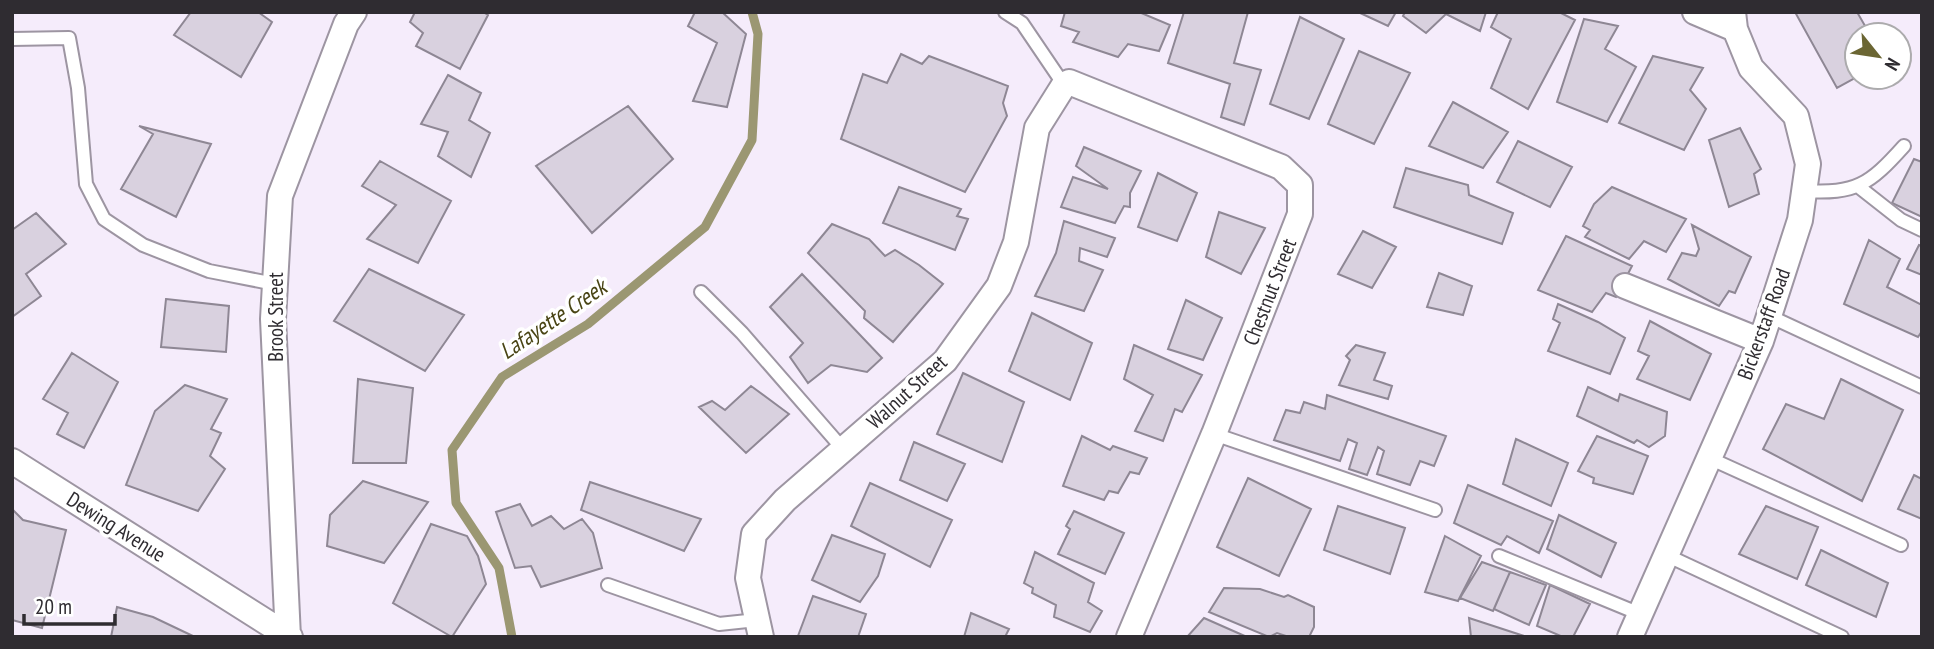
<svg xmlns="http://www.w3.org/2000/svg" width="1934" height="649" font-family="'PT Sans Narrow',sans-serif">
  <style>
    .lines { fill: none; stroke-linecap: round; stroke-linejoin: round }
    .stream { stroke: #9b9772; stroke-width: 9 }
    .building { fill: #d9d1df; stroke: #8e8794; stroke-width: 2 }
    .service-casing { stroke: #9d95a2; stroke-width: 16 }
    .minor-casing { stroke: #9d95a2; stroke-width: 28 }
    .service { stroke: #fff; stroke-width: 12 }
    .minor { stroke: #fff; stroke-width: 24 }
    .labels { text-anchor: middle; stroke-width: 7; stroke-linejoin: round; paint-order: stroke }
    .street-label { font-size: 21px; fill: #2f2c31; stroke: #fff }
    .water-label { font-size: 23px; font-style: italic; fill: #494415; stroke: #fff }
  </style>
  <rect width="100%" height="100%" fill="#f5ecfb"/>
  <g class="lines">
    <path class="stream" d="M512,637L499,568L456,503L452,450L502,377L588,324L705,227L752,140L758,34L752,12"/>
  </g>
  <path class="building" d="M191,12H258L272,22L241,77L174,35Z
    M415,12H483L488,15L460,69L416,46L423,33L410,22Z
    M695,12H722L746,34L727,107L693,101L717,43L688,26Z
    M1065,12H1139L1170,25L1159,51L1128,44L1118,57L1073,42L1079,32L1061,26Z
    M1184,12H1248L1234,63L1261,70L1244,125L1221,117L1230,84L1168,63Z
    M1358,12H1396L1388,26Z
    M1405,12H1486L1480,31L1446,14L1426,33L1403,16Z
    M1498,12H1559L1575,20L1528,109L1491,88L1511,39L1491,27Z
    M1795,12H1857L1868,31L1864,35H1857V41L1854,44L1857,49V77L1837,88Z
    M1300,17L1344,39L1309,119L1270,104Z
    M1584,19L1618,26L1605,49L1636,67L1607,122L1557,102Z
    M1359,51L1410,73L1374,144L1328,124Z
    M901,54L922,64L929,56L1008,86L1003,103L1007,116L965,192L841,139L863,74L887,83Z
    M1653,56L1703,68L1690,90L1706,109L1684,150L1619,123Z
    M448,75L481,93L469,120L490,133L471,177L438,156L448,132L421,124Z
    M1453,102L1508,132L1483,168L1429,146Z
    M628,106L673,159L592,233L536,166Z
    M139,126L211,144L176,217L121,189L153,134Z
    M1740,128L1761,169L1754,174L1759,194L1729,207L1709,140Z
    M1518,141L1572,167L1550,207L1497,182Z
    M1084,147L1141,171L1130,193V207L1124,206L1115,223L1061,207L1073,177L1108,189L1076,166Z
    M1914,159L1922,162V217L1892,203Z
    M380,161L451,201L418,263L367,239L396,205L362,186Z
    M1406,168L1468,185L1469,195L1513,213L1502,244L1394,207Z
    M1158,173L1197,193L1177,241L1138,227Z
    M899,187L961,209L957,216L968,219L955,250L883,223Z
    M1612,187L1686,219L1666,252L1644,241L1629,259L1585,237L1590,230L1583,226L1594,204Z
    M1219,212L1265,228L1241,274L1206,257Z
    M36,213L66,244L26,274L41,296L12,317V230Z
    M1064,221L1115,238L1107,257L1080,248L1079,261L1103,270L1084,311L1035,296L1056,253Z
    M832,224L869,239L885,256L895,250L919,265L943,284L893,342L864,318L865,311L808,253Z
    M1692,225L1751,257L1735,293L1729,291L1719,306L1668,279L1682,253L1696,256L1699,249Z
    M1363,231L1396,247L1372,288L1338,274Z
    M1566,236L1632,266L1616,297L1606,293L1592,312L1538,290Z
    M1869,240L1900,259L1887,287L1922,305V331L1918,337L1844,304Z
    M1919,245L1922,246V275L1907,269Z
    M369,269L464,315L425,371L334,321Z
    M1439,273L1472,286L1463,315L1427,307Z
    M802,274L882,358L867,372L831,365L808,383L790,357L803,343L770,307Z
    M166,299L229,306L226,352L161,347Z
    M1186,300L1222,318L1203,360L1168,349Z
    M1558,304L1598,322L1625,338L1610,374L1548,351L1560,323L1553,319Z
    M1032,313L1092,343L1070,400L1009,371Z
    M1650,321L1711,354L1690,400L1637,379L1649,356L1638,351Z
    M1134,345L1202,375L1182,412L1175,409L1163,441L1135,431L1153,395L1124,379Z
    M1356,345L1385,353L1374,380L1392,386L1388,399L1339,385L1350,360L1346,356Z
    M72,353L118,382L84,448L57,434L68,413L43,399Z
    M963,373L1024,402L1002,462L937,434Z
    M358,379L413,388L406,463H353Z
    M1841,379L1903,410L1862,501L1763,449L1786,404L1824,419Z
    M185,385L227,399L211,429L221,433L210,456L225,469L198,511L126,485L155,411Z
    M751,386L789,414L746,453L699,407L712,401L725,410Z
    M1588,387L1618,401L1620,394L1667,412L1665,436L1649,447L1637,440L1634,443L1577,416Z
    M1327,395L1446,436L1434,466L1420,461L1410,485L1377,474L1384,451L1378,447L1367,475L1349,469L1357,443L1348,439L1340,461L1274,440L1286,410L1300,413L1304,402L1325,409Z
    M1082,436L1110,450L1113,446L1147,458L1139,474L1130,472L1118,493L1109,491L1104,500L1063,486Z
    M1597,436L1648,456L1633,494L1593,483L1594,478L1578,471Z
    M1516,439L1568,463L1551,506L1503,484Z
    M914,442L965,464L947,501L900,480Z
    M1914,475L1922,479V519L1898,509Z
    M1248,478L1311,509L1279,576L1217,547Z
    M363,481L428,502L384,563L327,546L330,515Z
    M590,482L701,519L684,551L581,510Z
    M870,483L952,520L930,567L851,526Z
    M1468,485L1553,521L1539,553L1507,536L1501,545L1454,523Z
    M520,504L532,526L551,516L564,529L582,519L593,533L602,568L541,587L531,566L515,568L496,512Z
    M1338,506L1405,528L1390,574L1324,550Z
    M1766,506L1818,527L1797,579L1739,554Z
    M14,511L23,520L66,530L42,628L12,620V513Z
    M1074,511L1124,533L1105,574L1058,554L1070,529L1066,526Z
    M1559,515L1616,543L1601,577L1547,549Z
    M431,524L467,536L478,556L486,584L452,637L393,603Z
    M832,535L885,554L878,576L860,602L812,580Z
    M1445,536L1481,556L1458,601L1425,592Z
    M1821,550L1888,583L1876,617L1806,585Z
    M1035,552L1094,583L1088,602L1102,611L1090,632L1054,617L1056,605L1032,593L1033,588L1024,583Z
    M1482,562L1510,572L1493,611L1460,598Z
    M1510,572L1546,585L1529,625L1494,609Z
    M1550,585L1590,604L1573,637H1563L1537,626Z
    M1224,588L1260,589L1284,597L1288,595L1314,607V627L1309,637H1289L1277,633L1269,637L1209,612Z
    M813,596L866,614L858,637L798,636Z
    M117,607L153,617L195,637H111Z
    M971,613L1009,629L1005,637H964Z
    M1204,618L1247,637H1187Z
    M1469,618L1527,637H1471Z"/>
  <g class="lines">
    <g class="service-casing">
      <path id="service" d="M1005,12L1022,23L1064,85
        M12,39L69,38L78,88L86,184L104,219L143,245L209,271L275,284
        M1859,187L1901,220L1922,230
        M1804,191C1856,194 1869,185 1904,146
        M701,292L742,333L843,449
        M1769,316L1922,387
        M1214,434L1435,510
        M1709,458L1901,545
        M1666,555L1842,637
        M1499,556L1640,614
        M608,585L719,624L757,620"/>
    </g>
    <g class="minor-casing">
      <path id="minor" d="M1695,12L1735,29
        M1625,286L1761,341
        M12,461L290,637
        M288,637L273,319L280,196L346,24L354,12
        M761,637L748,578L754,534L785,500L945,361L999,286L1016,242L1037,128L1064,85L1069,82L1281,167L1300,185V214L1214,434L1129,637
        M1630,637L1761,341L1800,220L1808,164L1796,116L1751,68L1735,29L1733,12"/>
    </g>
    <use href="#service" class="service"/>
    <use href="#minor" class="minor"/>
  </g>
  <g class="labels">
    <g class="street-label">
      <text transform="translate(1270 292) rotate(-69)" y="7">Chestnut Street</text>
      <text transform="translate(276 317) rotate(-90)" y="7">Brook Street</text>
      <text transform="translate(1764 324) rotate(-70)" y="7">Bickerstaff Road</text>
      <text transform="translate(907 392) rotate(-42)" y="7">Walnut Street</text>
      <text transform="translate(116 527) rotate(32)" y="7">Dewing Avenue</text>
    </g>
    <g class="water-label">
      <text transform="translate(553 319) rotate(-34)" y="8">Lafayette Creek</text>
    </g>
  </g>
  <rect width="1934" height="649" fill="none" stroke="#2f2c31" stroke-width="28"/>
  <g transform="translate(1878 56) rotate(120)"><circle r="33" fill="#ffffff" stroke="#acabad" stroke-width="2"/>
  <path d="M0-5L12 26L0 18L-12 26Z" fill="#6b6633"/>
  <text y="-10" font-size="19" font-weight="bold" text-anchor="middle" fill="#2f2c31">N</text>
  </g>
  <path d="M24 614v10h91v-10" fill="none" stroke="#2f2c31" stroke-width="3.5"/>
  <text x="35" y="614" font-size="21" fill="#2f2c31" stroke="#ffffff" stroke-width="5" paint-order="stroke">20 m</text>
</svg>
